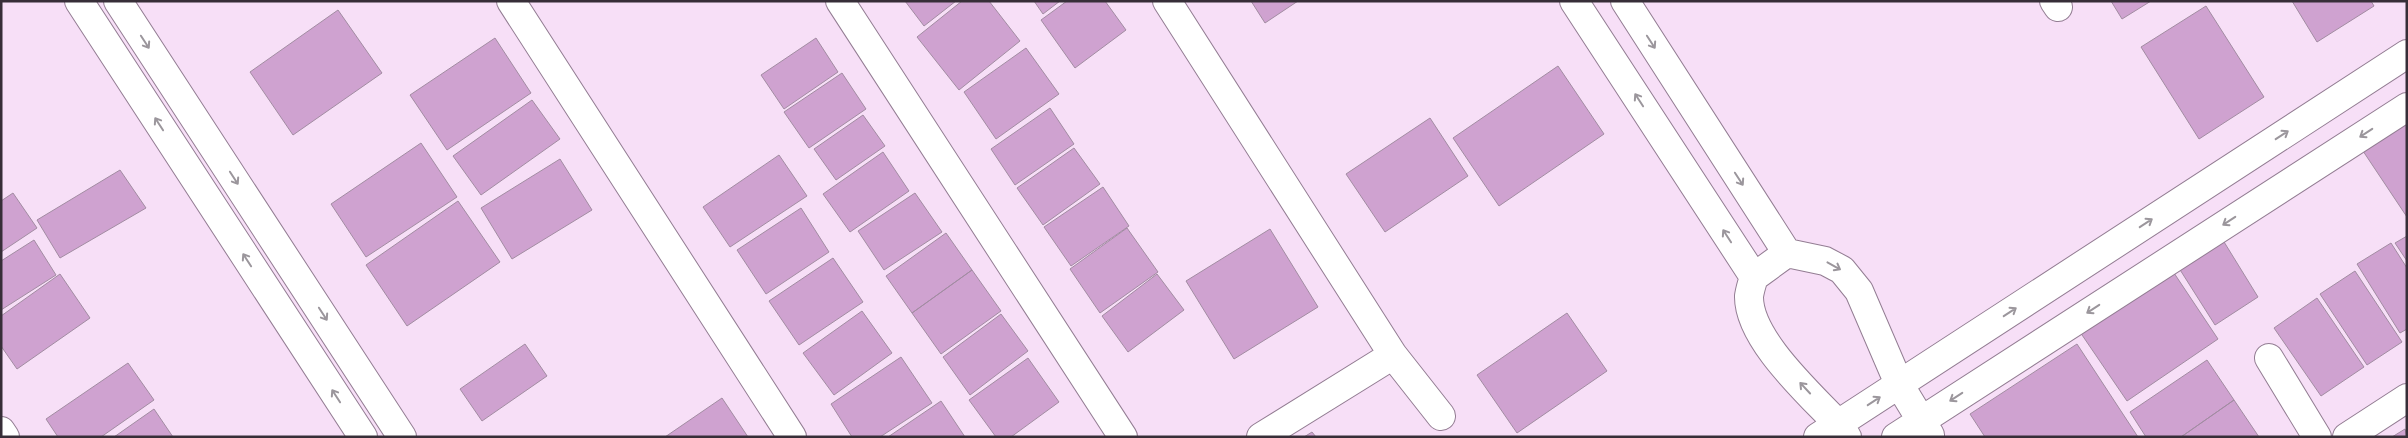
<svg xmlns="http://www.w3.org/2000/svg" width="2408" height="438" font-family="'Roboto Serif',serif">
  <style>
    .building { fill: #cfa2d0; stroke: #a28ca2 }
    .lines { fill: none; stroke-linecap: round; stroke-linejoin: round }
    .minor-casing { stroke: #937d93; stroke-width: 30 }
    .minor { stroke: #fff; stroke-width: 28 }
    .oneway { stroke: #9b969c }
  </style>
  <rect width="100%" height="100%" fill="#f7dff7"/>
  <path class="building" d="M905,1H956L924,26Z
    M962,1H989L1020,41L959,90L917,37Z
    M1034,1H1060L1043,14Z
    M1067,1H1105L1126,30L1075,68L1041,20Z
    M1251,1H1298L1265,23Z
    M2111,1H2151L2122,19Z
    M2292,1H2371L2374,6L2317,42Z
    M2206,6L2264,97L2199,139L2141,47Z
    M338,10L382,73L293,135L250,72Z
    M495,38L531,93L447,150L410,95Z
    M816,38L838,72L784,109L761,75Z
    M1026,48L1059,94L996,139L964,92Z
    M1558,66L1604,134L1499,206L1453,138Z
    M842,73L866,109L809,148L784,112Z
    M532,100L560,139L481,195L453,156Z
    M1050,108L1074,144L1015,185L991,149Z
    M2400,113L2407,124V217L2357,142Z
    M863,115L885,146L836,180L814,149Z
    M1430,118L1468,176L1385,232L1346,174Z
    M421,143L457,197L366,257L331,204Z
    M1074,148L1100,184L1043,225L1017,188Z
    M883,152L909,191L850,232L823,194Z
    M779,155L807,196L730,247L703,207Z
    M560,159L592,210L512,259L481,208Z
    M120,170L146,208L60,258L37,220Z
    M1103,187L1129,226L1071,266L1044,227Z
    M13,193L37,228L1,252V201Z
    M915,193L942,232L884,270L858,231Z
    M458,201L500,262L407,326L366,265Z
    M801,208L829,252L766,294L737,250Z
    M1127,228L1158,272L1100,313L1070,269Z
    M1270,229L1318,307L1234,359L1186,281Z
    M946,233L972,270L912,313L886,276Z
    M2407,236V261L2395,243Z
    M2221,237L2258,297L2215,325L2177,265Z
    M34,240L56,275L1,310V261Z
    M2391,243L2407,268V329L2400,333L2357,264Z
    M833,258L863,302L799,345L769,301Z
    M972,270L1001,311L941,354L912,313Z
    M2172,270L2218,339L2127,401L2080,332Z
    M2355,271L2402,342L2367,365L2320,294Z
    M60,274L90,318L17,369L1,346V316Z
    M1157,274L1184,310L1128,352L1102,316Z
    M2317,298L2364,367L2321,396L2274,328Z
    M862,311L892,353L834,395L803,353Z
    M1567,313L1607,371L1517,433L1477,375Z
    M1001,314L1028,351L970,395L943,357Z
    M525,344L547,376L482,421L460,389Z
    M2077,344L2138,437H1985L1970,414Z
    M901,357L932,403L880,437H852L831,404Z
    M1028,358L1059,402L1011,437H996L969,400Z
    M2207,360L2234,400L2181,437H2146L2130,412Z
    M128,363L154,400L101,437H58L46,419Z
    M722,398L748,437H665Z
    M2234,400L2259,437H2181Z
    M941,401L965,437H888Z
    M154,409L173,437H114Z
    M2405,429L2407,437H2392Z
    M1312,432L1316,437H1304Z"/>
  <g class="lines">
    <g class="minor-casing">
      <path id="minor" d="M79,1L363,437
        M118,1L402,437
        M511,1L792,437
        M840,1L1123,437
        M1167,1L1393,355L1441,416
        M1574,1L1754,277
        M1625,1L1787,253
        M2054,1L2058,7
        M2269,358L2317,437
        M1,431L5,437
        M1261,437L1393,355
        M1818,437L2407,54
        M1847,437L1838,424C1810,394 1748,339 1749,296C1750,290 1752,283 1754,277L1787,253L1825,261L1842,270L1859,291L1899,384L1930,435
        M1896,437L2407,107
        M2347,437L2407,398"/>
    </g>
    <use href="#minor" class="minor"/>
  </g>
  <defs><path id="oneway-shaft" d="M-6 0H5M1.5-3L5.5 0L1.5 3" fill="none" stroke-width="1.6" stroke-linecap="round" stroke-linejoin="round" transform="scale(1.25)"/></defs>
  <g class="oneway">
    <use href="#oneway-shaft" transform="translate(145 42) rotate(57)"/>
    <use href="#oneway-shaft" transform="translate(1651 42) rotate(57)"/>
    <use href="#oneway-shaft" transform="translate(1639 100) rotate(-123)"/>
    <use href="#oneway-shaft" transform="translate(159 124) rotate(-123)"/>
    <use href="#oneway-shaft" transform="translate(2366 133) rotate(147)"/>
    <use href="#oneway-shaft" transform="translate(2282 135) rotate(-33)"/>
    <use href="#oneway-shaft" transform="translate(234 178) rotate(57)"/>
    <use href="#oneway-shaft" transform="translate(1739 179) rotate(57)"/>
    <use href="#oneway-shaft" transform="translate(2229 221) rotate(147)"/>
    <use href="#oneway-shaft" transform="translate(2146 223) rotate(-33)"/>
    <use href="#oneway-shaft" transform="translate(1727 236) rotate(-123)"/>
    <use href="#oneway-shaft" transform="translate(247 260) rotate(-123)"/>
    <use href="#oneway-shaft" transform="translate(1834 266) rotate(29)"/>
    <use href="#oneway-shaft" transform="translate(2093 309) rotate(147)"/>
    <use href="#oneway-shaft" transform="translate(2010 312) rotate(-33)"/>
    <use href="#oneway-shaft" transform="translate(323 314) rotate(57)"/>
    <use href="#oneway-shaft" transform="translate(1805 388) rotate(-133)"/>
    <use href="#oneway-shaft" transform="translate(336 396) rotate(-123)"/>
    <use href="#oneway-shaft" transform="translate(1956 397) rotate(147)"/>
    <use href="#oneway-shaft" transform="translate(1874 401) rotate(-33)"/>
  </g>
  <rect width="2408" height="438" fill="none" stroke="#372e38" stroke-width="5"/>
</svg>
